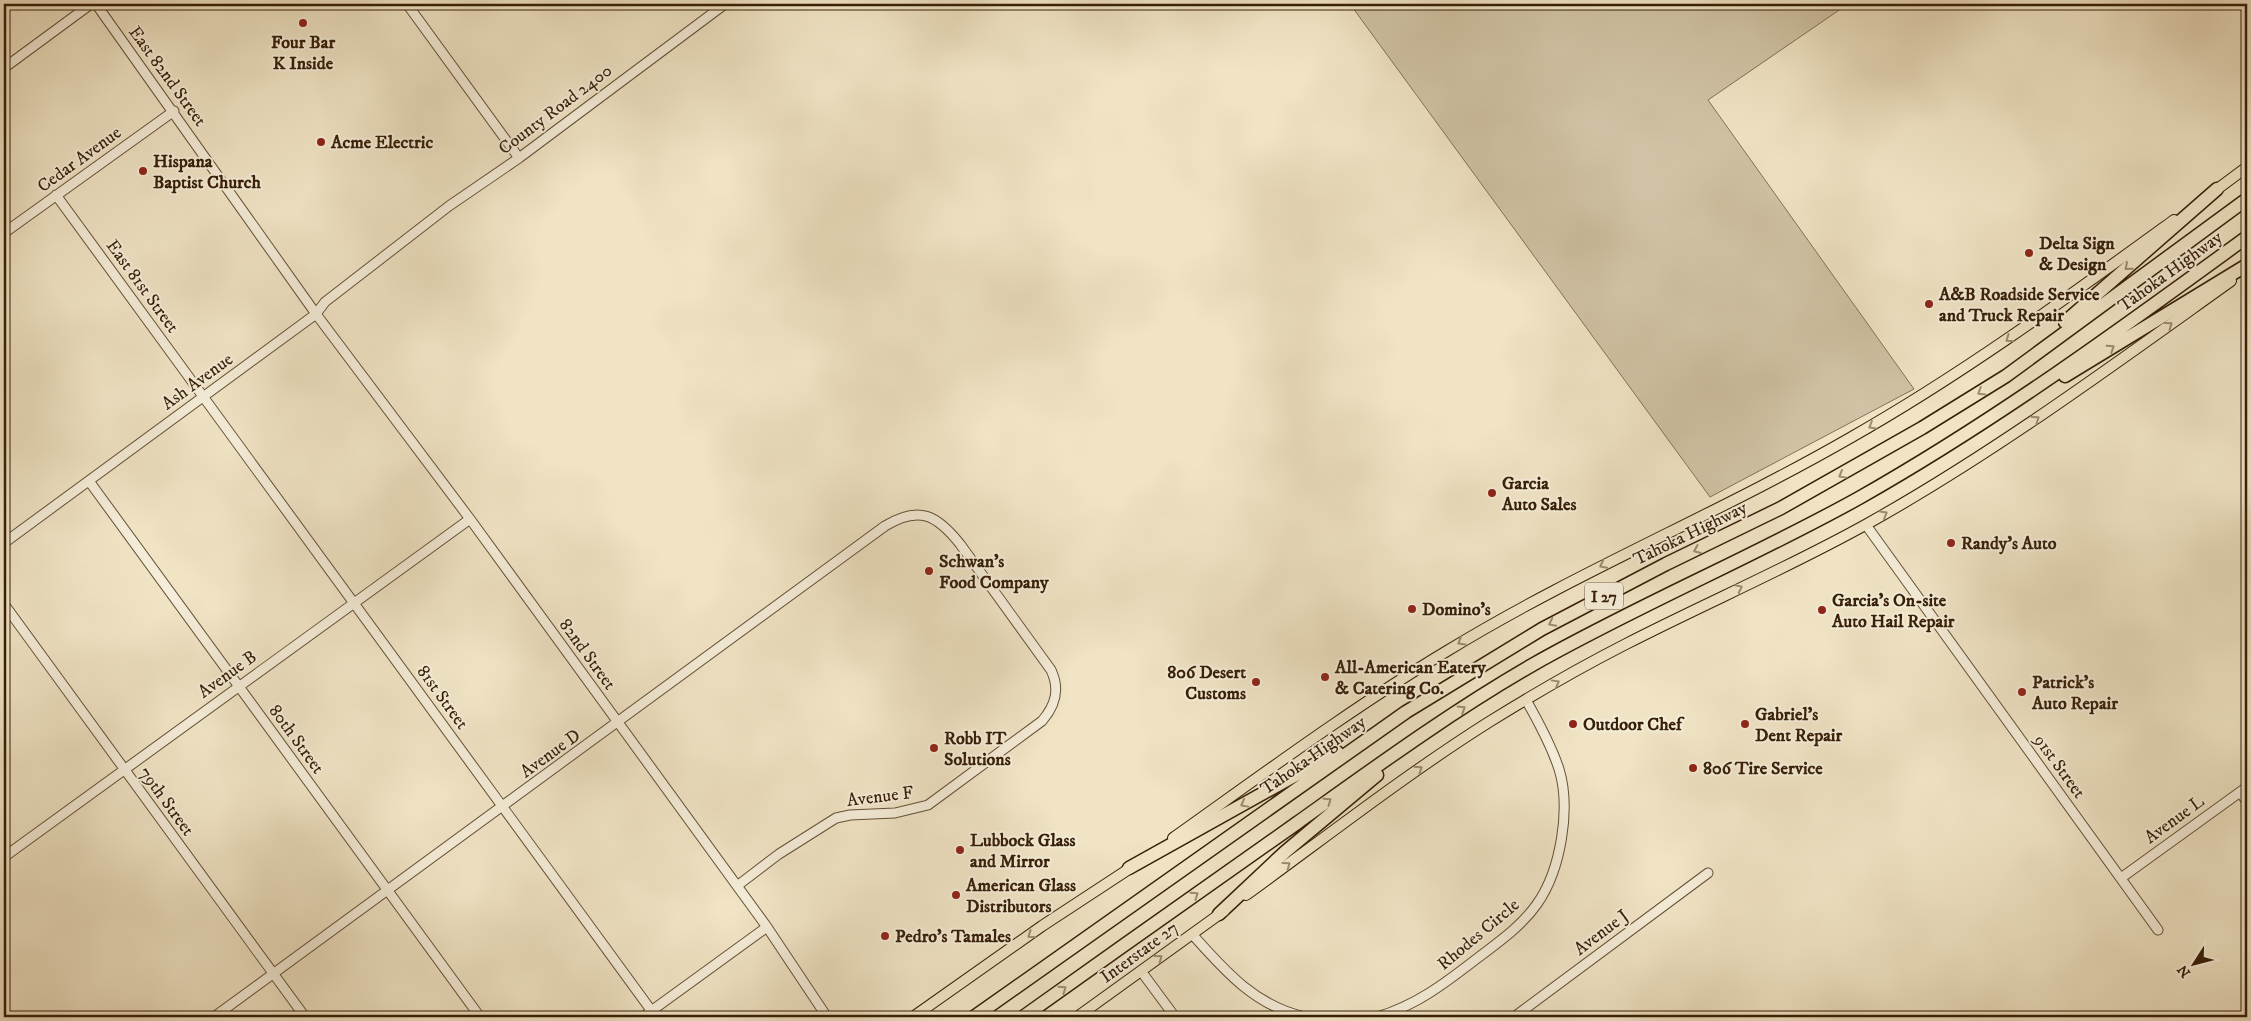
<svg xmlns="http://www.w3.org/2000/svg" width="2251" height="1021" font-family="'IM FELL DW Pica',serif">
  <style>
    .green { fill: #d0c3a5; stroke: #837156 }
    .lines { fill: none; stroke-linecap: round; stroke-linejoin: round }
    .minor-casing { stroke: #645036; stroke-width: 11 }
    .major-casing { stroke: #361f07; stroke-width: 12 }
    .highway-casing { stroke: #361f07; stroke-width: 15 }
    .minor { stroke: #f5edd9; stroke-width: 9 }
    .major { stroke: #f0e4c5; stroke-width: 10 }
    .highway { stroke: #f0e4c5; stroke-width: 12 }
    .oneway { stroke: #9c8b70 }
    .poi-dot { fill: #8f2418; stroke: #f5edd9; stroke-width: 2 }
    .labels { text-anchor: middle; stroke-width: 4; stroke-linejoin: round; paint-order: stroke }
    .shield { fill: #f5edd9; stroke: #6f5d46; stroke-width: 1 }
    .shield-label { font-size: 16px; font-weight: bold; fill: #361f07 }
    .poi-label { font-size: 18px; font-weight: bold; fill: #361f07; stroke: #f5edd9; text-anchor: start }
    .street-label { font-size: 18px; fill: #361f07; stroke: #f5edd9 }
  </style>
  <rect width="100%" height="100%" fill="#f0e4c5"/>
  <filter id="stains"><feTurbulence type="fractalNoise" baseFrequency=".004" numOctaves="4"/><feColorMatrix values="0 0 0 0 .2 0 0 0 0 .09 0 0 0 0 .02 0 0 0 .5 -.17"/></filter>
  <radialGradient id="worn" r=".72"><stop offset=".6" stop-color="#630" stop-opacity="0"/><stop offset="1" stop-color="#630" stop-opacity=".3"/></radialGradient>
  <path class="green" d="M1350,4H1848L1708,100L1914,389L1710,497Z"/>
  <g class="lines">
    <g class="minor-casing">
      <path id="minor" d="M96,4L316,314L470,519L767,927L827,1017
        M407,4L519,158
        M4,68L91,4
        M56,195L656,1017
        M4,233L174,111
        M89,481L480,1017
        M1866,525L2158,930
        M4,543L316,314L325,302L449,206L519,158L725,4
        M4,604L305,1017
        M2240,792L2247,802
        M4,857L470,519
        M2121,878L2247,787
        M1192,934C1224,970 1255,1006 1305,1017
        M1141,971L1175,1017
        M214,1017L885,526C919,505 937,515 960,544L1051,670C1060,689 1056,705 1042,721L928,805L895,813L850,815L836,818L779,854L737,886
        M643,1017L767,927
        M1377,1017C1415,1006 1444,984 1475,960C1497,943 1521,927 1537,904C1561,870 1571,808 1559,769C1551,745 1538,721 1526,700
        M1514,1017L1708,873"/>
    </g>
    <g class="major-casing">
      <path id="major" d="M2212,193L2247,167
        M1173,838C1263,774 1352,708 1447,651C1576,572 1718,514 1850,438C1963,374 2068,297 2174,220
        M1246,895C1326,837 1405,775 1489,722C1534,694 1579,668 1626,644C1706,603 1788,568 1867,524C1994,453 2112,366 2231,281
        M913,1017L1042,926L1135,865
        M1077,1017L1224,911"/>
    </g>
    <g class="highway-casing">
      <path id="highway" d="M2065,322L2217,189
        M2065,376L2247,265
        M1129,868L1337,752
        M1219,914L1285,852L1377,775
        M974,1017L1406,712L1542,629L1666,564L1781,508L1922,428L2006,376L2247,199
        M1023,1017C1114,952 1206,887 1297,823C1374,768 1452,711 1534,664C1640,604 1753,557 1859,498C1995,421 2121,329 2247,237"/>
    </g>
    <use href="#minor" class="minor"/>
    <use href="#major" class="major"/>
    <use href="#highway" class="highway"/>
  </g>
  <defs><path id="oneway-chevron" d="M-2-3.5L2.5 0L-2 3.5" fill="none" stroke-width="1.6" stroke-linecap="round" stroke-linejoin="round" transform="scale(1.25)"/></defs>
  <g class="oneway">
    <use href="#oneway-chevron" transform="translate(2128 267) rotate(139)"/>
    <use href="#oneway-chevron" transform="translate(2169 325) rotate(-36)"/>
    <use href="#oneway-chevron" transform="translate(2009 339) rotate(145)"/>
    <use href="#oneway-chevron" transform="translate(2111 348) rotate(-33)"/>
    <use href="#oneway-chevron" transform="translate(1981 392) rotate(148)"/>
    <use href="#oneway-chevron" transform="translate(2036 419) rotate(-35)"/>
    <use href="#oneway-chevron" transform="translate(1872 426) rotate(149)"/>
    <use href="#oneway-chevron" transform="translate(1842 475) rotate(151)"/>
    <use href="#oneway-chevron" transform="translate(1884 514) rotate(-30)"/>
    <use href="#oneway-chevron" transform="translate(1697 550) rotate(156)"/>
    <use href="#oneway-chevron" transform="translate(1603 565) rotate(153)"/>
    <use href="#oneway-chevron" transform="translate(1739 588) rotate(-26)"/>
    <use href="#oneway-chevron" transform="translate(1552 623) rotate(153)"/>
    <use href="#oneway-chevron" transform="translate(1461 642) rotate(149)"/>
    <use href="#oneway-chevron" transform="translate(1556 683) rotate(-29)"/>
    <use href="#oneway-chevron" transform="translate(1462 709) rotate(-32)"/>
    <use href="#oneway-chevron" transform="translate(1419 769) rotate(-34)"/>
    <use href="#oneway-chevron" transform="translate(1328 801) rotate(-35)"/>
    <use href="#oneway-chevron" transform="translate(1244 804) rotate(151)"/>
    <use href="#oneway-chevron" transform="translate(1287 865) rotate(-36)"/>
    <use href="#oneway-chevron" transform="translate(1195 895) rotate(-35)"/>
    <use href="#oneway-chevron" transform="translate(1031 935) rotate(145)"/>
    <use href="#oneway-chevron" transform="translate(1159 958) rotate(-36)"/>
    <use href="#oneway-chevron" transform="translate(1063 989) rotate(-35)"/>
  </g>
  <g class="poi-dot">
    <circle cx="303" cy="23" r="5"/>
    <circle cx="321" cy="142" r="5"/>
    <circle cx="143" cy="171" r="5"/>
    <circle cx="2029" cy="253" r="5"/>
    <circle cx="1929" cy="304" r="5"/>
    <circle cx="1492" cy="493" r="5"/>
    <circle cx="1951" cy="543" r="5"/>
    <circle cx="929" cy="571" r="5"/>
    <circle cx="1412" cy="609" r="5"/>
    <circle cx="1822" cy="610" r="5"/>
    <circle cx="1325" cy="677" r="5"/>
    <circle cx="1256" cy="682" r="5"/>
    <circle cx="2022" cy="692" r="5"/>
    <circle cx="1573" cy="724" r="5"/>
    <circle cx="1745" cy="724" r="5"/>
    <circle cx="934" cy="748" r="5"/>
    <circle cx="1693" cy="768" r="5"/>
    <circle cx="960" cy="850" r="5"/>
    <circle cx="956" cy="895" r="5"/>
    <circle cx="885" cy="936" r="5"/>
  </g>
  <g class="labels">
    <rect class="shield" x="1585" y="582.5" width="38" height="27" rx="4"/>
    <g class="shield-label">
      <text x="1604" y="602">I 27</text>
    </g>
    <g class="poi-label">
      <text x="303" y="48" text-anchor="middle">Four Bar<tspan x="303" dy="21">K Inside</tspan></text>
      <text x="331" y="148">Acme Electric</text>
      <text x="153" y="167">Hispana<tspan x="153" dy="21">Baptist Church</tspan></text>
      <text x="2039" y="249">Delta Sign<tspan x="2039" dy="21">&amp; Design</tspan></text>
      <text x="1939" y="300">A&amp;B Roadside Service<tspan x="1939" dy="21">and Truck Repair</tspan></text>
      <text x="1502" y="489">Garcia<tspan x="1502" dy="21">Auto Sales</tspan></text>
      <text x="1961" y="549">Randy's Auto</text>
      <text x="939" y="567">Schwan's<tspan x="939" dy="21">Food Company</tspan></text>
      <text x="1832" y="606">Garcia’s On-site<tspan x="1832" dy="21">Auto Hail Repair</tspan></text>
      <text x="1422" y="615">Domino's</text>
      <text x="1335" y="673">All-American Eatery<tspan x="1335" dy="21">&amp; Catering Co.</tspan></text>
      <text x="1246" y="678" text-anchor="end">806 Desert<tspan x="1246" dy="21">Customs</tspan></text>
      <text x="2032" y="688">Patrick's<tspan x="2032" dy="21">Auto Repair</tspan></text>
      <text x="1755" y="720">Gabriel's<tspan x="1755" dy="21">Dent Repair</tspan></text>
      <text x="1583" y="730">Outdoor Chef</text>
      <text x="944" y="744">Robb IT<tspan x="944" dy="21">Solutions</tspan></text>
      <text x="1703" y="774">806 Tire Service</text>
      <text x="970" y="846">Lubbock Glass<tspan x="970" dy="21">and Mirror</tspan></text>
      <text x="966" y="891">American Glass<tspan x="966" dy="21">Distributors</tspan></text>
      <text x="895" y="942">Pedro's Tamales</text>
    </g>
    <g class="street-label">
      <text transform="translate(168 76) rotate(54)" y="6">East 82nd Street</text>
      <text transform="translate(555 109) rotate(-37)" y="6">County Road 2400</text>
      <text transform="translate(79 159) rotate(-36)" y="6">Cedar Avenue</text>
      <text transform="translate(2170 271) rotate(-36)" y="6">Tahoka Highway</text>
      <text transform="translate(143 286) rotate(54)" y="6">East 81st Street</text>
      <text transform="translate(197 381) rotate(-36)" y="6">Ash Avenue</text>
      <text transform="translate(1690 533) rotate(-26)" y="6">Tahoka Highway</text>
      <text transform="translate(588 654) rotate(54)" y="6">82nd Street</text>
      <text transform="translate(227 674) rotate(-36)" y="6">Avenue B</text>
      <text transform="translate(443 697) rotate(54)" y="6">81st Street</text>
      <text transform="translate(297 739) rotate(54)" y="6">80th Street</text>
      <text transform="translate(550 753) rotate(-36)" y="6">Avenue D</text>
      <text transform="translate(1313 755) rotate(-35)" y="6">Tahoka Highway</text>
      <text transform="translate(2060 766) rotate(54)" y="6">91st Street</text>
      <text transform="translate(880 796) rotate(-7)" y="6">Avenue F</text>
      <text transform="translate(167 801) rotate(54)" y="6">79th Street</text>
      <text transform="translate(2174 819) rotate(-36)" y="6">Avenue L</text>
      <text transform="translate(1601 932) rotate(-37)" y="6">Avenue J</text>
      <text transform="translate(1478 934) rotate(-40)" y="6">Rhodes Circle</text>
      <text transform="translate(1139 952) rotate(-36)" y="6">Interstate 27</text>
    </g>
  </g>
  <rect width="2251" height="1021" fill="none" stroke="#f0e4c5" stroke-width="20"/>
  <rect x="5" y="5" width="2241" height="1011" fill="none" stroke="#361f07" stroke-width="2.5"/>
  <rect x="10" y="10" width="2231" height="1001" fill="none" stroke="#361f07"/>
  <g transform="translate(2194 964) rotate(234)" stroke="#f5edd9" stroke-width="4" paint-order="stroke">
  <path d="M0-4L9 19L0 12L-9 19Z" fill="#361f07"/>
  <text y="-8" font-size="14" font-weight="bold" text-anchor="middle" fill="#361f07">N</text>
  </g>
  <rect width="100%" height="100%" filter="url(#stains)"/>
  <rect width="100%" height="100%" fill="url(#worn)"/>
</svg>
